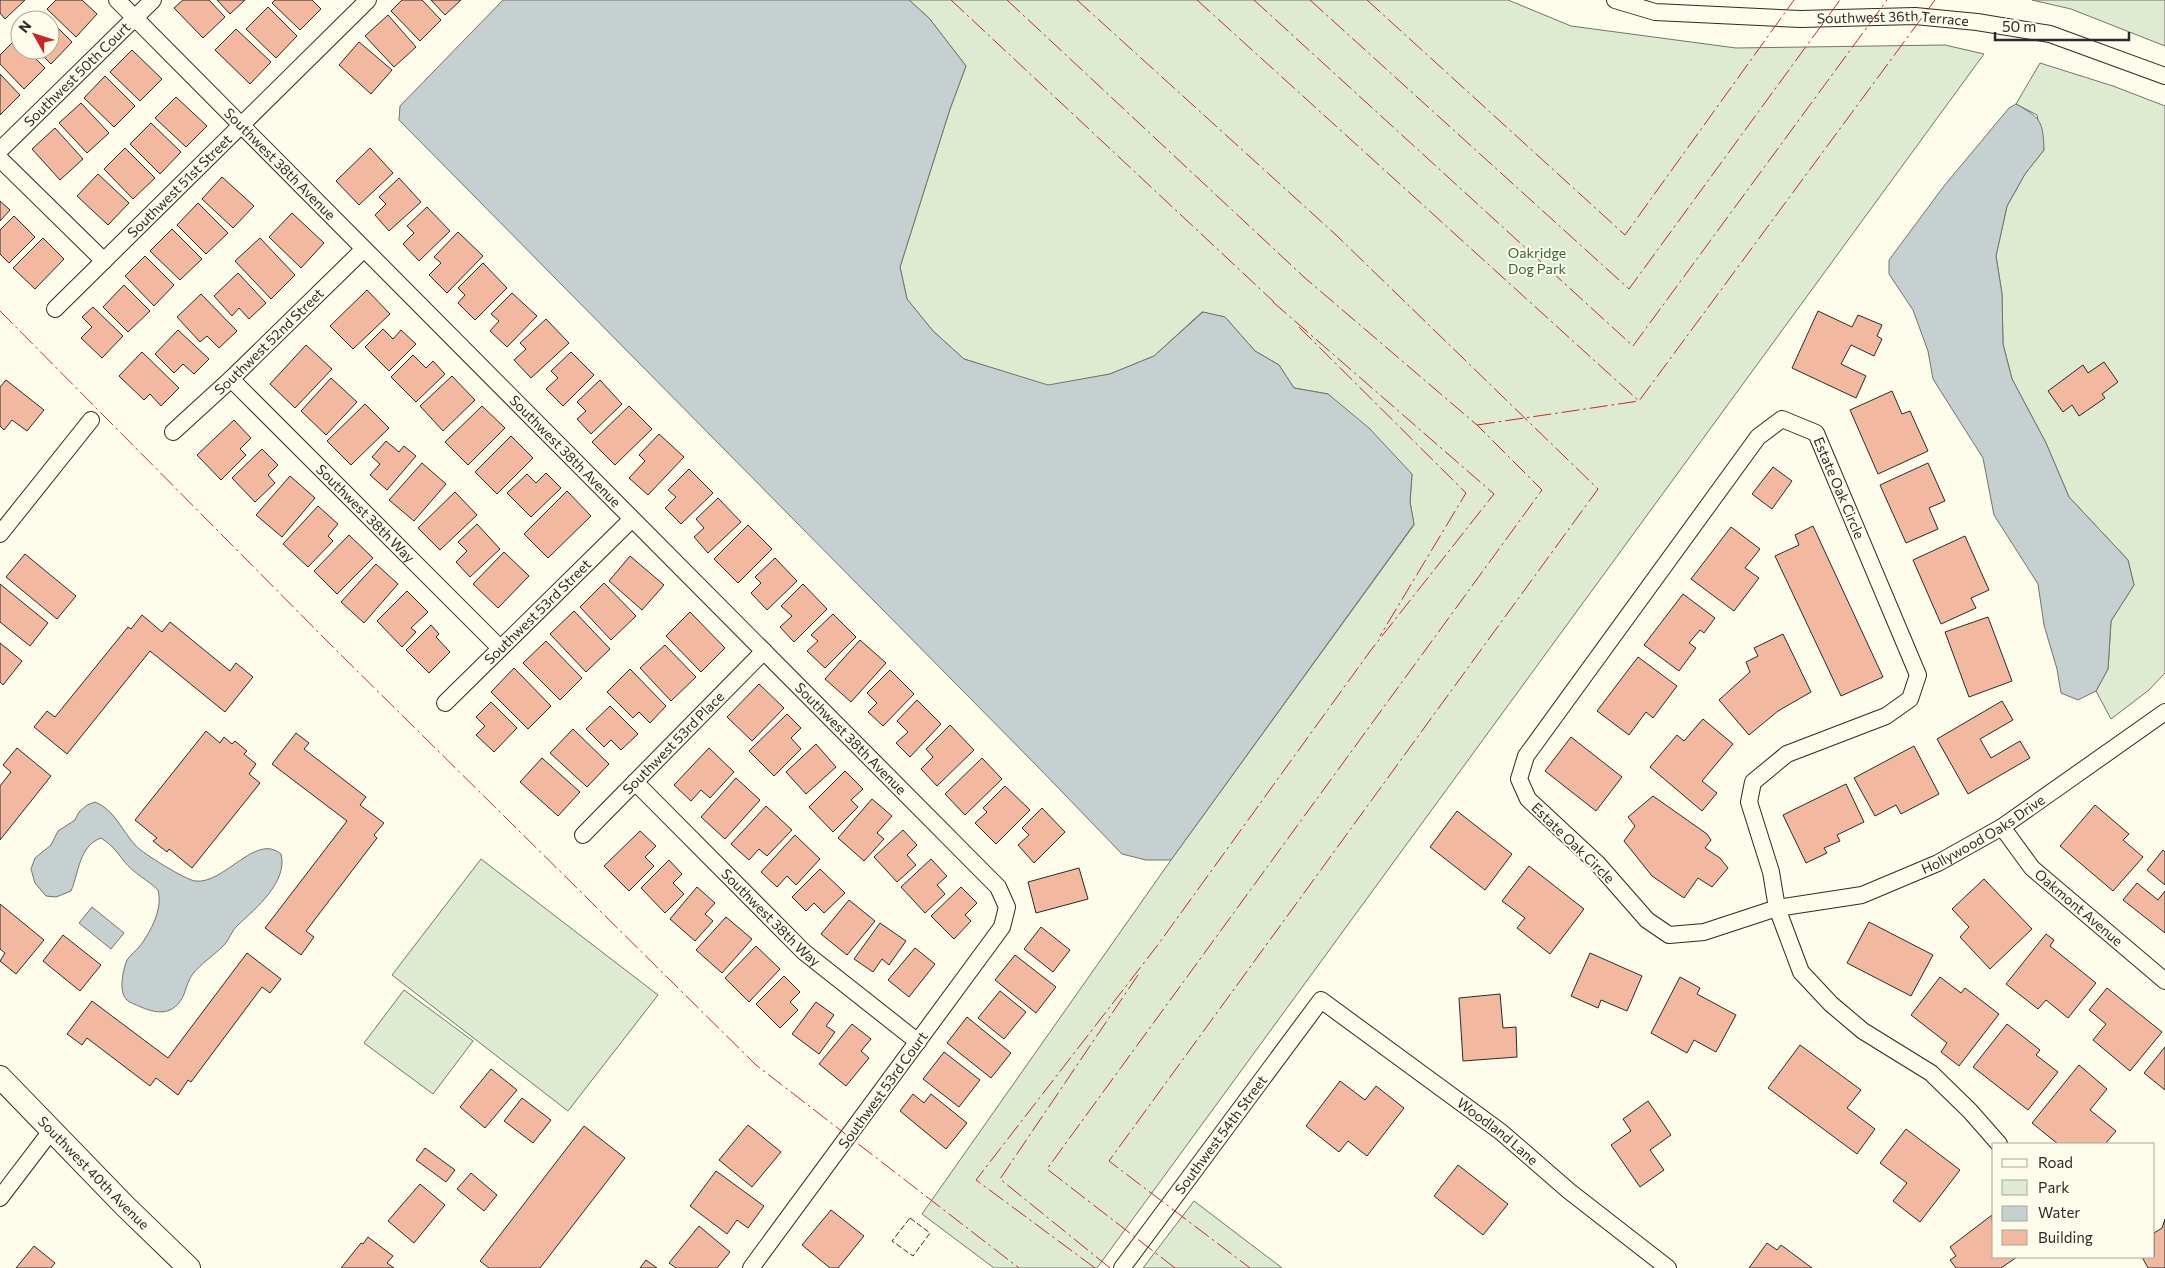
<svg xmlns="http://www.w3.org/2000/svg" width="2165" height="1268" font-family="Commissioner,sans-serif">
  <style>
    .green { fill: #deebd1; stroke: #74746e }
    .water { fill: #c7d0d0; stroke: #74746e }
    .building { fill: #f2b8a0; stroke: #2b2b2b }
    .lines { fill: none; stroke-linecap: round; stroke-linejoin: round }
    .street-casing { stroke: #2b2b2b; stroke-width: 18 }
    .secondary-casing { stroke: #2b2b2b; stroke-width: 24 }
    .street { stroke: #fdfbea; stroke-width: 16 }
    .secondary { stroke: #fdfbea; stroke-width: 22 }
    .fence { stroke: #2b2b2b; stroke-width: 1; stroke-dasharray: 6 2.5; stroke-linecap: butt }
    .power { stroke: #c62828; stroke-width: 1; stroke-dasharray: 18 4 2.5 4; stroke-linecap: butt }
    .labels { text-anchor: middle; stroke-width: 4; stroke-linejoin: round; paint-order: stroke }
    .street-label { font-size: 14px; fill: #2b2b2b; stroke: #fdfbea }
    .park-label { font-size: 14px; fill: #34623c; stroke: #fdfbea }
  </style>
  <rect width="100%" height="100%" fill="#fdfbea"/>
  <path class="green" d="M909,0H1508L1571,26L1736,48L1945,45L1984,54L1097,1268H994L922,1214L1171,860L1414,525L1410,502L1412,474L1328,394L1294,388L1279,365L1255,351L1225,317L1202,312L1154,356L1110,374L1048,386L964,359L933,331L907,299L900,267L950,109L966,66L929,18Z
    M2032,0H2165V46L2071,9Z
    M2040,63L2113,86L2165,106V673L2149,690L2111,719L2096,691L2108,669L2111,621L2134,585L2128,560L2069,497L2046,443L2012,379L2003,344L2002,294L1996,256L2007,206L2025,174L2044,150L2037,115L2016,104Z
    M481,859L658,995L568,1111L392,975Z
    M404,990L473,1041L433,1094L364,1043Z
    M1194,1201L1282,1268H1143Z"/>
  <path class="water" d="M503,0H909L929,18L966,66L950,109L900,267L907,299L933,331L964,359L1048,385L1110,374L1154,356L1203,312L1225,317L1255,351L1279,365L1294,388L1328,394L1369,428L1412,474L1410,502L1414,524L1171,860H1146L1122,854L1038,767L399,120L400,106Z
    M2016,104C2041,118 2043,121 2044,150L2025,174L2007,206L1996,256L2002,294L2003,344L2012,379L2046,443L2069,497L2128,560L2134,585L2111,621L2108,669L2096,691L2078,700L2061,693L2057,669L2044,625L2038,584L1994,515L1983,458L1933,379L1928,351L1913,310L1889,274V260L1944,186L2009,108Z
    M95,802C114,809 122,831 136,846C144,854 184,879 195,881C224,885 256,832 281,854C288,882 256,908 238,925C232,930 230,938 225,944C215,955 201,963 192,975C184,987 186,1002 170,1010C161,1014 150,1011 141,1007C137,1005 130,1003 127,1000C118,992 123,970 127,960C130,955 136,951 140,946C151,931 163,909 158,890C148,880 133,873 124,861C115,850 113,846 101,838C79,846 79,872 71,891L56,897L46,896L35,883L31,869L35,858L51,845L58,831L75,820L79,812L87,805Z
    M92,907L124,933L111,949L79,923Z"/>
  <path class="building" d="M0,0H25L5,19L0,13Z
    M56,0H82L97,14L76,37L47,9Z
    M183,0H209L225,17L203,38L174,8Z
    M217,0H245L230,14Z
    M275,0H312L321,9L300,30L272,3Z
    M402,0H422L441,20L420,41L391,11Z
    M431,0H461L445,15Z
    M268,7L297,36L276,58L246,29Z
    M388,15L416,47L394,67L365,36Z
    M50,20L72,42L51,64L37,50H50Z
    M236,29L271,62L250,84L215,50Z
    M16,39L20,43V50H27L45,68L24,89L0,64V55Z
    M359,42L392,70L371,94L339,65Z
    M132,50L162,79L140,101L110,72Z
    M0,74L20,95L0,115Z
    M105,76L135,106L114,127L84,98Z
    M176,97L207,126L186,147L155,118Z
    M81,103L109,133L87,153L59,123Z
    M151,123L181,152L160,174L130,144Z
    M55,128L83,159L60,180L32,149Z
    M125,148L155,178L133,199L104,169Z
    M370,148L393,173L359,205L336,181Z
    M98,174L129,203L108,225L77,196Z
    M222,177L254,206L233,228L202,199Z
    M399,178L421,202L389,231L375,215L386,204L379,197Z
    M0,201L10,210L0,221Z
    M198,203L228,233L206,254L177,225Z
    M427,207L450,231L419,261L403,244L414,233L407,226Z
    M292,213L324,243L301,268L269,237Z
    M14,216L35,237L9,263L0,254V230Z
    M172,229L202,259L180,280L150,251Z
    M458,232L483,256L447,293L429,275L441,263L434,257Z
    M43,238L64,259L35,289L13,268Z
    M260,238L295,275L271,299L235,261Z
    M145,256L174,285L154,306L125,276Z
    M483,263L507,288L475,320L458,303L465,295L458,288Z
    M238,273L266,303L249,319L239,308L232,316L214,296Z
    M124,285L150,311L128,332L103,307Z
    M367,290L390,314L353,349L330,326Z
    M512,293L537,316L507,347L490,331L499,321L491,314Z
    M201,294L237,331L219,348L207,336L200,342L177,317Z
    M93,307L123,336L102,358L81,338L92,327L82,317Z
    M1818,311L1852,327L1858,315L1882,325L1877,336L1882,339L1874,356L1851,345L1841,364L1866,376L1856,398L1792,368Z
    M546,319L569,343L531,378L514,360L526,349L520,343Z
    M383,329L393,339L401,330L416,344L389,371L365,347Z
    M178,330L209,359L194,374L183,364L174,373L155,354Z
    M306,345L332,369L295,408L270,384Z
    M142,352L179,388L161,406L150,394L144,400L119,376Z
    M571,352L594,375L563,406L546,389L558,378L551,371Z
    M413,355L426,368L433,361L445,374L416,402L391,377Z
    M2104,362L2118,382L2102,394L2105,398L2079,416L2072,405L2063,412L2048,391L2083,365L2088,373Z
    M452,376L475,400L443,431L420,406Z
    M331,378L357,402L326,435L301,411Z
    M6,380L44,410L27,431L12,420L4,430L0,426V387Z
    M600,380L622,404L591,434L577,419L586,411L577,402Z
    M1892,391L1902,414L1910,411L1928,451L1878,474L1850,410Z
    M365,404L389,428L351,465L327,441Z
    M482,406L505,428L468,465L445,442Z
    M629,406L652,429L615,465L592,442Z
    M234,420L251,438L240,449L246,455L221,480L197,455Z
    M659,434L684,457L648,495L629,478L645,461L639,455Z
    M511,436L533,458L497,494L475,472Z
    M386,441L399,452L404,446L416,456L387,490L370,475L380,464L372,457Z
    M262,449L278,465L268,475L275,483L255,502L232,478Z
    M422,463L446,484L414,521L389,500Z
    M1928,463L1945,501L1929,508L1938,529L1906,543L1880,485Z
    M1773,467L1792,481L1772,509L1752,494Z
    M689,469L713,493L681,524L665,508L676,497L668,490Z
    M546,473L561,488L531,517L507,493L527,474L536,483Z
    M290,476L315,498L282,537L256,515Z
    M567,491L591,516L548,558L524,534Z
    M455,492L477,515L440,550L418,528Z
    M718,498L741,522L708,553L694,537L704,528L696,519Z
    M318,506L338,524L328,536L333,541L308,567L283,544Z
    M477,524L500,549L470,577L456,562L467,551L458,542Z
    M748,525L772,549L738,583L714,559Z
    M1813,526L1883,677L1841,696L1775,556L1799,545L1795,535Z
    M1731,527L1760,549L1745,568L1759,578L1734,611L1691,579Z
    M349,535L373,558L337,594L314,571Z
    M1965,536L1989,590L1971,598L1976,608L1941,624L1913,560Z
    M504,552L529,576L498,608L473,584Z
    M25,554L76,596L57,619L6,577Z
    M630,556L664,585L642,610L609,581Z
    M775,558L797,581L767,610L751,593L761,583L755,577Z
    M376,564L398,584L364,623L341,602Z
    M604,583L636,616L611,640L580,607Z
    M0,584L48,623L30,646L0,622Z
    M803,584L827,609L794,642L780,627L792,616L781,606Z
    M407,591L428,612L411,628L416,632L402,647L377,621Z
    M1683,594L1715,618L1704,633L1700,630L1689,643L1696,648L1679,671L1644,645Z
    M574,611L610,649L586,672L550,634Z
    M690,612L725,648L701,672L666,636Z
    M833,614L856,637L825,668L807,651L818,641L811,635Z
    M142,615L162,632L170,622L230,671L236,663L253,677L225,712L150,651L67,754L34,727L47,711L55,717L128,627L131,629Z
    M1988,617L2012,681L1969,697L1945,632Z
    M431,625L439,634L436,637L450,652L429,673L406,650Z
    M1783,634L1811,692L1778,711L1749,735L1719,700L1750,672L1746,662L1758,656L1754,648Z
    M860,640L886,663L851,702L825,679Z
    M546,641L582,678L560,700L523,663Z
    M0,643L22,661L3,685L0,682Z
    M665,645L696,677L671,701L640,668Z
    M1638,657L1677,686L1653,718L1646,712L1629,735L1597,711Z
    M514,668L551,706L528,729L491,692Z
    M630,669L666,706L650,723L639,712L633,718L607,692Z
    M890,670L914,694L883,726L868,712L877,703L867,693Z
    M759,684L784,708L752,741L727,717Z
    M917,700L941,724L910,757L896,743L908,732L897,721Z
    M2002,701L2013,720L1980,739L1991,758L2020,741L2030,758L1968,794L1937,739Z
    M491,702L517,728L494,752L476,735L485,726L476,717Z
    M610,706L638,734L621,750L611,740L604,747L586,729Z
    M787,714L801,728L791,738L801,749L774,776L749,751Z
    M1703,719L1733,744L1702,781L1717,793L1702,811L1650,767L1677,735L1684,741Z
    M950,725L974,750L937,786L921,769L933,757L926,749Z
    M573,729L609,764L587,787L550,753Z
    M206,731L220,743L224,737L232,744L235,741L247,751L244,754L256,764L249,774L260,783L192,868L169,849L167,852L153,841L157,838L135,820Z
    M296,733L309,743L304,749L366,797L360,805L384,823L374,835L377,838L306,931L314,937L301,955L265,928L347,821L272,764Z
    M1571,737L1622,777L1596,811L1545,771Z
    M816,744L836,767L806,794L786,772Z
    M1914,746L1939,794L1901,814L1896,805L1875,816L1854,778Z
    M17,748L51,776L0,840V786L11,772L3,765Z
    M709,748L734,772L710,798L701,790L691,801L674,785Z
    M542,758L580,792L558,816L520,782Z
    M982,758L1002,779L965,815L945,794Z
    M845,771L863,789L851,800L858,807L833,832L809,807Z
    M736,778L760,800L725,839L701,817Z
    M1846,784L1864,822L1837,835L1840,841L1824,848L1827,853L1806,863L1783,815Z
    M1005,786L1030,810L996,844L975,823L987,812L983,808Z
    M1653,796L1707,834L1711,840L1705,848L1720,858L1728,868L1712,887L1698,878L1684,898L1652,876L1624,841L1635,826L1628,817Z
    M872,799L892,816L877,833L884,839L864,861L838,838Z
    M2095,805L2129,834L2123,840L2143,857L2113,891L2060,846Z
    M766,806L792,830L767,856L759,849L749,860L731,844Z
    M1042,808L1065,832L1034,863L1018,845L1029,835L1022,828Z
    M1457,811L1512,854L1485,890L1430,847Z
    M903,830L917,845L907,855L916,865L897,882L874,857Z
    M640,831L656,846L645,857L654,866L629,891L604,866Z
    M795,835L820,859L796,885L787,876L777,887L761,872Z
    M2163,850L2165,852V885L2147,870Z
    M931,859L947,876L937,885L945,894L925,913L901,887Z
    M669,860L682,874L673,883L684,894L665,913L641,888Z
    M1529,866L1584,909L1550,954L1517,928L1525,918L1502,901Z
    M1079,868L1088,899L1036,913L1028,882Z
    M820,869L845,893L824,913L814,903L806,911L792,897Z
    M1984,879L2032,929L1990,969L1960,937L1969,927L1952,909Z
    M2137,883L2158,900L2165,891V933L2123,900Z
    M697,887L715,903L705,914L713,921L695,941L670,919Z
    M961,887L977,903L965,915L971,921L954,939L931,916Z
    M849,900L875,921L847,955L821,934Z
    M0,904L44,940L16,974L0,961L5,953L0,949Z
    M726,917L752,939L722,973L696,950Z
    M1869,922L1933,955L1911,996L1847,963Z
    M880,923L906,941L889,965L882,959L873,972L854,959Z
    M1041,927L1070,950L1053,972L1024,949Z
    M2046,934L2054,940L2050,946L2096,983L2068,1018L2046,1000L2038,1009L2006,984Z
    M63,935L101,965L80,991L43,961Z
    M756,946L780,969L749,1002L725,978Z
    M915,948L935,964L909,997L888,980Z
    M247,953L281,979L270,993L262,987L191,1082L188,1080L178,1095L156,1078L150,1086L87,1038L82,1045L67,1034L92,1001L168,1058Z
    M1590,953L1642,976L1627,1011L1601,1000L1598,1008L1571,996Z
    M1015,955L1056,987L1036,1013L995,980Z
    M784,976L800,992L790,1002L798,1010L780,1028L756,1004Z
    M1680,977L1700,988L1697,994L1736,1015L1716,1052L1694,1040L1687,1053L1651,1033Z
    M1940,977L1961,993L1965,988L1999,1014L1959,1066L1941,1052L1947,1043L1911,1015Z
    M2107,988L2162,1032L2130,1071L2093,1040L2106,1024L2089,1010Z
    M1000,991L1026,1012L1004,1039L978,1018Z
    M1500,994L1503,1028L1516,1027L1517,1057L1463,1061L1459,998Z
    M816,1002L834,1015L826,1026L835,1032L819,1054L792,1034Z
    M967,1017L1011,1053L991,1078L947,1043Z
    M852,1024L871,1039L861,1051L869,1058L846,1086L819,1064Z
    M2007,1024L2040,1050L2036,1055L2058,1072L2028,1110L1973,1067Z
    M1800,1045L1861,1090L1847,1108L1875,1129L1857,1154L1768,1088Z
    M2165,1047V1090L2144,1073Z
    M944,1052L980,1080L959,1107L923,1079Z
    M2079,1065L2107,1089L2090,1110L2116,1131L2105,1144H2058L2032,1123Z
    M491,1069L517,1090L485,1128L460,1107Z
    M1340,1081L1365,1100L1376,1086L1404,1108L1367,1156L1348,1141L1339,1152L1306,1126Z
    M913,1094L924,1103L931,1094L967,1123L946,1149L900,1111Z
    M522,1098L551,1120L533,1143L504,1121Z
    M1648,1101L1671,1135L1650,1150L1664,1170L1640,1187L1611,1145L1631,1131L1623,1119Z
    M748,1125L781,1152L752,1187L719,1160Z
    M584,1126L625,1158L540,1268H489L480,1261Z
    M1906,1129L1960,1170L1920,1222L1893,1201L1907,1183L1880,1163Z
    M425,1148L455,1170L446,1182L416,1160Z
    M1458,1165L1508,1204L1483,1235L1434,1196Z
    M716,1171L764,1206L748,1228L737,1220L727,1234L690,1206Z
    M471,1173L497,1195L484,1211L457,1189Z
    M420,1184L445,1205L414,1243L388,1221Z
    M831,1210L864,1236L838,1268H830L802,1245Z
    M1992,1215L1994,1257H2017L2001,1268H1956L1950,1260L1956,1256L1950,1247Z
    M2165,1219V1268H2148L2142,1257H2154V1233L2162,1228Z
    M699,1226L730,1252L717,1268H676L669,1263Z
    M368,1237L393,1256L387,1263L394,1268H341L361,1243L363,1244Z
    M1767,1243L1777,1250L1781,1245L1812,1268H1749Z
    M34,1246L55,1263L51,1268H16Z
    M646,1260L657,1268H640Z"/>
  <g class="lines">
    <g class="street-casing">
      <g id="street">
        <path id="s1" d="M117,0L998,887L1007,907L1002,927L751,1268"/>
        <path id="s2" d="M1615,0L1655,12L1801,19L1915,16L1977,22L2050,34L2165,76"/>
        <path id="s3" d="M0,150L153,0"/>
        <path d="M0,159L104,261"/>
        <path id="s4" d="M55,309L368,0"/>
        <path id="s5" d="M231,379L500,648"/>
        <path d="M1782,419L1816,433L1918,675L1910,699L1886,716L1787,754L1753,782L1749,802L1771,872L1777,908L1704,932L1669,935L1647,920L1597,863L1528,799L1519,779L1526,756L1758,437Z"/>
        <path id="s6" d="M173,432L231,379L364,249"/>
        <path d="M0,534L91,420"/>
        <path id="s7" d="M445,703L631,520"/>
        <path id="s8" d="M635,782L804,952L918,1042"/>
        <path id="s9" d="M2002,827L2032,868L2165,981"/>
        <path id="s10" d="M583,835L764,651"/>
        <path id="s11" d="M1999,1144L1970,1111L1931,1073L1863,1031L1831,1004L1801,972L1777,908L1862,895L1938,863L2002,827L2165,712"/>
        <path d="M0,1198L51,1131"/>
        <path id="s12" d="M1122,1268L1321,1000L1501,1132L1569,1191L1668,1268"/>
      </g>
    </g>
    <g class="secondary-casing">
      <g id="secondary">
        <path id="s13" d="M0,1077L125,1206L189,1268"/>
      </g>
    </g>
    <use href="#street" class="street"/>
    <use href="#secondary" class="secondary"/>
    <path class="fence" d="M910,1218L930,1233L913,1256L892,1241Z"/>
    <path class="power" d="M951,0L1274,302
      M1007,0L1305,278L1477,425L1542,490L1047,1169L1175,1268
      M1077,0L1335,234L1598,489L1109,1161L1250,1268
      M1197,0L1639,401L1935,0
      M1254,0L1633,346L1887,0
      M1310,0L1629,289L1840,0
      M1367,0L1625,235L1794,0
      M0,311L334,648L756,1065L1019,1268
      M1299,327L1466,493L1380,636
      M1477,425L1639,401
      M1095,1268L976,1180L1157,946L1371,650L1494,494L1273,302
      M1110,1268L1000,1179L1138,975"/>
  </g>
  <g class="labels">
    <g class="street-label">
      <text dy="5" stroke="none"><textPath href="#s2" startOffset="280">Southwest 36th Terrace</textPath></text>
      <text dy="5" stroke="none"><textPath href="#s3" startOffset="108">Southwest 50th Court</textPath></text>
      <text dy="5" stroke="none"><textPath href="#s1" startOffset="231">Southwest 38th Avenue</textPath></text>
      <text dy="5" stroke="none"><textPath href="#s4" startOffset="175">Southwest 51st Street</textPath></text>
      <text dy="5" stroke="none"><textPath href="#s6" startOffset="132">Southwest 52nd Street</textPath></text>
      <text dy="5" stroke="none"><textPath href="#s1" startOffset="636">Southwest 38th Avenue</textPath></text>
      <text transform="translate(1839 488) rotate(67)" y="5">Estate Oak Circle</text>
      <text dy="5" stroke="none"><textPath href="#s5" startOffset="190">Southwest 38th Way</textPath></text>
      <text dy="5" stroke="none"><textPath href="#s7" startOffset="130">Southwest 53rd Street</textPath></text>
      <text dy="5" stroke="none"><textPath href="#s1" startOffset="1041">Southwest 38th Avenue</textPath></text>
      <text dy="5" stroke="none"><textPath href="#s10" startOffset="129">Southwest 53rd Place</textPath></text>
      <text dy="5" stroke="none"><textPath href="#s11" startOffset="554">Hollywood Oaks Drive</textPath></text>
      <text transform="translate(1573 843) rotate(44)" y="5">Estate Oak Circle</text>
      <text dy="5" stroke="none"><textPath href="#s9" startOffset="112">Oakmont Avenue</textPath></text>
      <text dy="5" stroke="none"><textPath href="#s8" startOffset="192">Southwest 38th Way</textPath></text>
      <text transform="translate(883 1090) rotate(-54)" y="5">Southwest 53rd Court</text>
      <text dy="5" stroke="none"><textPath href="#s12" startOffset="554">Woodland Lane</textPath></text>
      <text dy="5" stroke="none"><textPath href="#s12" startOffset="166">Southwest 54th Street</textPath></text>
      <text dy="5" stroke="none"><textPath href="#s13" startOffset="134">Southwest 40th Avenue</textPath></text>
    </g>
    <g class="park-label">
      <text x="1537" y="258">Oakridge<tspan x="1537" dy="16">Dog Park</tspan></text>
    </g>
  </g>
  <rect x="1992" y="1143" width="162" height="115" fill="#fdfbea" stroke="#a9a89e"/>
  <rect x="2002" y="1159" width="25" height="8" fill="#fdfbea" stroke="#a9a89e"/>
  <text x="2038" y="1168" font-size="15" fill="#2b2b2b">Road</text>
  <rect x="2002" y="1180" width="25" height="15" fill="#deebd1" stroke="#a9a89e"/>
  <text x="2038" y="1193" font-size="15" fill="#2b2b2b">Park</text>
  <rect x="2002" y="1206" width="25" height="15" fill="#c7d0d0" stroke="#a9a89e"/>
  <text x="2038" y="1218" font-size="15" fill="#2b2b2b">Water</text>
  <rect x="2002" y="1230" width="25" height="15" fill="#f2b8a0" stroke="#a9a89e"/>
  <text x="2038" y="1243" font-size="15" fill="#2b2b2b">Building</text>
  <g transform="translate(35 35) rotate(309)"><circle r="24" fill="#fdfbea" stroke="#a9a89e"/>
  <path d="M0-4L9 19L0 12L-9 19Z" fill="#c62828"/>
  <text y="-8" font-size="14" font-weight="bold" text-anchor="middle" fill="#2b2b2b">N</text>
  </g>
  <path d="M1995 32v8h134v-8" fill="none" stroke="#2b2b2b" stroke-width="2.5"/>
  <text x="2002" y="32" font-size="15" fill="#2b2b2b" stroke="#fdfbea" stroke-width="4" paint-order="stroke">50 m</text>
</svg>
